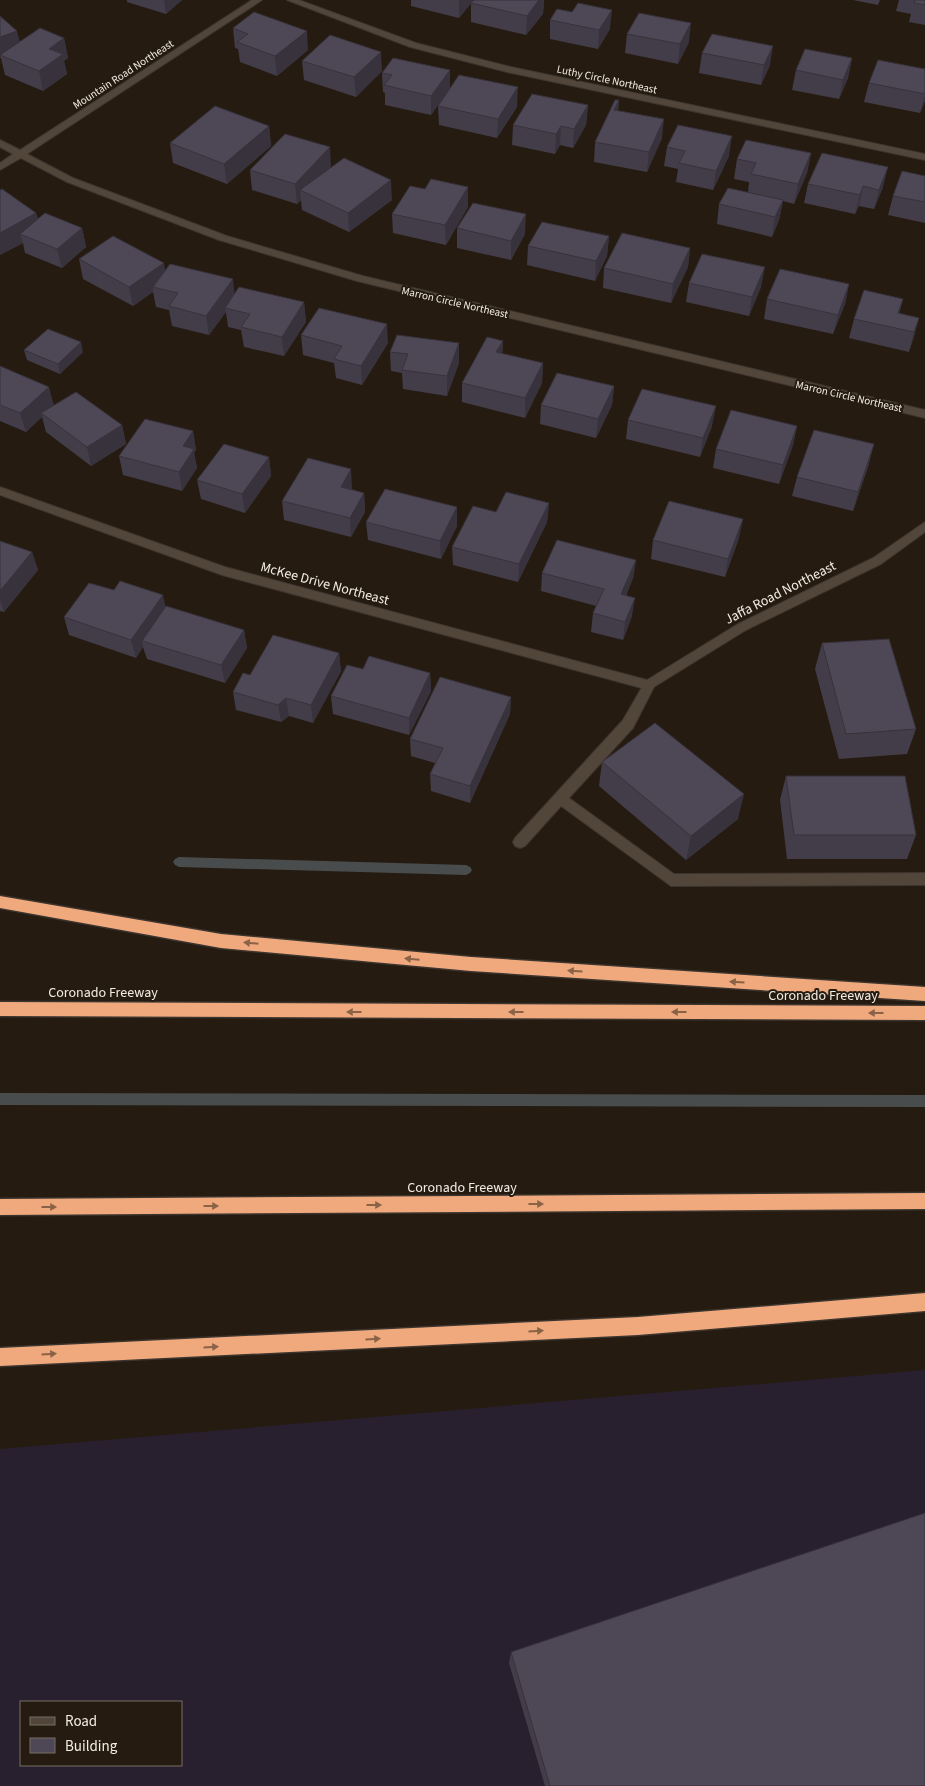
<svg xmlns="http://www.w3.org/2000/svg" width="925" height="1786" font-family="'Source Sans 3',sans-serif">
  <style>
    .commercial { fill: #28202f; fill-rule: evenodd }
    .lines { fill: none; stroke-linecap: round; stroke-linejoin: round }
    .stream { fill: #494c4d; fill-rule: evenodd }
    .service-casing { stroke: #3c342e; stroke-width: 2 }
    .minor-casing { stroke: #3c342e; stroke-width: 2 }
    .motorway-casing { stroke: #3c342e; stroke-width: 3 }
    .service { fill: #52463a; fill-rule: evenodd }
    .minor { fill: #52463a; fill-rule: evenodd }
    .motorway { fill: #efa97d; fill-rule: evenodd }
    .wall { fill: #433d49 }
    .shaded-wall { fill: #37323c }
    .building { fill: #4e4755; stroke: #37323c }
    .oneway { fill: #8a6246 }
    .labels { text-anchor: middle; stroke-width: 4; stroke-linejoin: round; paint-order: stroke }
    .far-street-label { font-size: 11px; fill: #f3ece4; stroke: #251b10 }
    .street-label { font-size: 14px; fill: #f3ece4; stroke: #251b10 }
  </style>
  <rect width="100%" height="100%" fill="#251b10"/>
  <path class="commercial" d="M925,1370V1786H0V1449ZM21,1702H181V1765H21Z"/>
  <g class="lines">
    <path class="stream" d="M179,857L466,865L470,867L472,870L470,873L466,875L179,867L175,865L173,862L175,859Z
      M0,1093L925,1095V1107L0,1105Z"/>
    <g class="service-casing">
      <path id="service" d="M649,680L653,682L655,685L633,728L569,798L674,874L925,873V885L671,886L561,806L525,846L520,848L515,846L513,842L515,838L623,720L645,682Z"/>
    </g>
    <g class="minor-casing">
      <path id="minor" d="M252,0H262L27,154L73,178L227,236L363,276L925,410V418L357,281L219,240L67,182L21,158L0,170V163L13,154L0,147V140L20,150Z
        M287,0H299L416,43L511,67L925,154V160L507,72L410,47Z
        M0,487L225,567L647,680L738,624L873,558L925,522V532L881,564L746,630L649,690L222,575L0,495Z"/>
    </g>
    <g class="motorway-casing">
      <path id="motorway" d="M0,896L221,934L471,957L925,987V1001L471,971L221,948L0,908Z
        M0,1002L925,1006V1020L0,1016Z
        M925,1193V1209L0,1215V1199Z
        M925,1293V1311L638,1335L0,1366V1348L638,1317Z"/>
    </g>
    <use href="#service" class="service"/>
    <use href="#minor" class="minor"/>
    <use href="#motorway" class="motorway"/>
  </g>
  <path class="wall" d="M127,0H182L166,14L127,2Z
    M411,0H544L543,14L526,35L471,22V3L459,18L411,6Z
    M853,0H880L878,5Z
    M899,0H925V25L909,22L911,14L896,11Z
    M0,16L20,42L64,38L68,58L64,61L67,74L43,91L5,75L1,58H0Z
    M550,20L610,29L598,49L550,39Z
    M233,28L308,50L277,76L240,62L238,49L235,48Z
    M627,34L689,42L678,64L625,53Z
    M702,53L770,65L761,85L699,73Z
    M852,58L848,78L839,99L792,90L796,70Z
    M302,61L382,71L356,97L304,80Z
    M925,69V101L920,113L864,102L869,83Z
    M450,70V89L517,107L497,138L439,125L438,106L444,97L431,115L385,105V93L383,92L382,73Z
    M619,100L618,111L662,138L647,172L594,162L595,142Z
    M588,105L586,125L573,148L560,145L555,154L512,145L513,125Z
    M269,126L271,146L227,184L173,163L170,143Z
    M667,147L729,156L713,190L676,182L678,169L664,166Z
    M811,153L807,173L794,204L783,201L779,220L772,237L717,224L719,204L748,193L749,182L734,179L737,159Z
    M331,166L329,169L392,200L349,232L302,210L301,200L297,204L252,190L250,170Z
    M925,176V223L888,215L893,196Z
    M808,184L883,187L874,209L859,206L855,214L804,203Z
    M468,187V207L446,245L393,233L392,214L425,189Z
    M36,213L38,219L82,228L86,247L62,268L25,253L23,243L0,255Z
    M457,228L525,234L511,260L457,248Z
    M609,236L607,256L595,281L527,265L528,246Z
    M690,248L688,267L671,303L603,288L604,268Z
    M79,259L165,271L235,294L304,302L306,322L284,356L244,347L241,330L228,327L226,312L209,335L172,326L169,310L156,307L153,292L133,306L83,279Z
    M689,283L761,287L749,316L686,302Z
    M849,284L845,304L833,334L764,319L767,299Z
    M903,299L899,314L919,318L909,352L849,338L854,319Z
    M301,335L388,343L362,385L336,378L334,363L303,355Z
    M503,341L502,354L543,363L542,383L525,418L462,402V383Z
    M459,343V363L447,396L403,389L402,373L391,371L390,352Z
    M24,350L83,352L60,374L27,360Z
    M0,366L54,405L122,425L126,444L91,466L46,432L42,417L26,432L0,421Z
    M614,386L612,405L596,438L540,424L541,405Z
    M628,420L712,426L700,457L626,439Z
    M797,426L793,445L779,484L713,468L716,449Z
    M193,431L196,450L194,453L197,468L182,491L123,475L119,456Z
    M269,457L271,476L245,513L201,499L197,480Z
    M869,464L853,511L792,496L797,477Z
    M352,488L351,489L364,493L365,512L351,537L284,520L282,501Z
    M549,503L547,522L518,582L453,565L452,547L496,512Z
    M366,522L457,526L441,559L368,540Z
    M739,538L725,577L651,559L653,540Z
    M0,541L32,552L38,570L4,612L0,611Z
    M636,560L633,578L626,596L632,616L623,640L591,632L593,613L596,606L541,591L542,573Z
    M165,607L244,630L247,648L225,683L147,659L143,647L136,658L69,635L64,617Z
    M822,643L916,729L907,754L839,759L815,669Z
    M339,653L341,671L313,723L289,716L281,722L236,710L233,692L250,675Z
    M363,669L430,673L431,691L409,735L333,714L331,696Z
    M511,697L510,714L470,803L431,791L430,774L435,763L411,756L410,739Z
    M602,762L738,819L686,860L599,786Z
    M786,776L916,835L907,859H787L780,800Z
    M511,1652L925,1786H545L509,1663Z"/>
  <path class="shaded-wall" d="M164,0H182L166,14Z
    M459,0H474L459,18Z
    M539,0H544L543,14L526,35L527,16Z
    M612,10L610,29L598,49L599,30Z
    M691,23L689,42L678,64L680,44Z
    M17,31L22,50L0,55L1,58H0V37Z
    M307,31L308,50L277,76L275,56Z
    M64,38L68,58L64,61L67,74L43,91L39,71L49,49Z
    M773,46L770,65L761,85L764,65Z
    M381,52L382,71L356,97L354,77Z
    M852,58L848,78L839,99L843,80Z
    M450,70V89L431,115V96Z
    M518,87L517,107L497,138L498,119Z
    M925,95V101L920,113Z
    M619,100L617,120L614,110Z
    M588,105L586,125L573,148L574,129Z
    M664,119L662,138L647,172L649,152Z
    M269,126L271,146L227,184L224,164Z
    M561,126L560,145L555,154L556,134Z
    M732,136L729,156L713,190L716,171Z
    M330,147L331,166L307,193L300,190L301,200L297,204L295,184Z
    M811,153L807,173L794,204L798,184Z
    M888,167L883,187L874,209L879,190Z
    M391,180L392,200L349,232L348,213Z
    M863,186L859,206L855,214L860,195Z
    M468,187V207L446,245L445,225Z
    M783,200L779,220L772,237L775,217Z
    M36,213L41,233L20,234L23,243L0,255V233Z
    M526,214L525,234L511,260V241Z
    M82,228L86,247L62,268L57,249Z
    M609,236L607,256L595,281L596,261Z
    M690,248L688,267L671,303L673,284Z
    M164,263L167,282L153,287V292L133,306L129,287Z
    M765,267L761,287L749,316L752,297Z
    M233,279L235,298L225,308L226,312L209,335L206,316Z
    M849,284L845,304L833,334L838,315Z
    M304,302L306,322L284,356L282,337Z
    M919,318L914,337L909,352L914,332Z
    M387,324L388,343L362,385L361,366Z
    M503,341L502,360L496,352Z
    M81,342L83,352L60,374L58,364Z
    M459,343V363L447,396V376Z
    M543,363L542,383L525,418V398Z
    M614,386L612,405L596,438L598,419Z
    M49,387L54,406L41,413L42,417L26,432L20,413Z
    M716,406L712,426L700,457L703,438Z
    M122,425L126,444L91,466L87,447Z
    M797,426L793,445L779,484L783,465Z
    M193,431L196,450L194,453L197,468L182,491L179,472L183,446Z
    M874,444L869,464L853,511L858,492Z
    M269,457L271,476L245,513L242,494Z
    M351,469L352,488L342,506L341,487Z
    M364,493L365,512L351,537L350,518Z
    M549,503L547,522L518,582L519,564Z
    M457,507V526L441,559L440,541Z
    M743,519L739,538L725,577L728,559Z
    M32,552L38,570L4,612L0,600V591Z
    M636,560L633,578L619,613L621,594Z
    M163,595L167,613L142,641L143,647L136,658L131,640Z
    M635,598L632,616L623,640L625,622Z
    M244,630L247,648L225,683L221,665Z
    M339,653L341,671L313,723L311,705Z
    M430,673L431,691L409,735V718Z
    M511,697L510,714L470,803V786Z
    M286,698L289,716L281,722L278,705Z
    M744,794L738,819L686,860L691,836Z"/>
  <path class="building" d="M474,0H539L527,16L471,3Z
    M915,0H925V5L914,3Z
    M578,3L612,10L599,30L550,20L557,9L572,12Z
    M254,12L307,31L275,56L237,42L248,34L233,28Z
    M639,13L691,23L680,44L627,34Z
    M0,16L17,31L0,37Z
    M40,28L64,38L49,49L63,54L39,71L0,55Z
    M712,34L773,46L764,65L702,53Z
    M330,35L381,52L354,77L302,61Z
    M805,49L852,58L843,80L796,70Z
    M393,58L450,70L431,96L384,85L392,75L382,73Z
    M878,60L925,69V94L869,83Z
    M459,75L518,87L498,119L438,106Z
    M532,94L588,105L574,129L561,126L556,134L513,125Z
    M615,100H619L614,110L664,119L649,152L595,142Z
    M215,106L269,126L224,164L170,143Z
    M678,125L732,136L716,171L679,163L685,151L667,147Z
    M285,134L330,147L295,184L250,170Z
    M746,140L811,153L798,184L751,174L756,163L737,159Z
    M822,153L888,167L879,190L863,186L860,195L808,184Z
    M344,158L391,180L348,213L300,190Z
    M902,171L925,176V202L893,196Z
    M431,179L468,187L445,225L392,214L410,186L425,189Z
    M728,188L783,200L775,217L719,204Z
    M2,189L36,213L0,233V190Z
    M473,203L526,214L511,241L457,228Z
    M45,213L82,228L57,249L20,234Z
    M542,222L609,236L596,261L528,246Z
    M622,233L690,248L673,284L604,268Z
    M113,236L164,263L129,287L79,259Z
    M702,254L765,267L752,297L689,283Z
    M170,264L233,279L206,316L169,306L178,293L153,287Z
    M780,269L849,284L838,315L767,299Z
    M239,287L304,302L282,337L241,327L250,314L225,308Z
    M864,290L903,299L898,313L919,318L914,332L854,319Z
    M319,308L387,324L361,366L334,359L342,346L301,335Z
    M48,329L81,342L58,364L24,350Z
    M397,335L459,343L447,376L402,370L408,354L390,352Z
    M487,337L503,341L496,352L543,363L525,398L462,383Z
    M0,366L49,387L20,413L0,405Z
    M557,373L614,386L598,419L541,405Z
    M642,389L716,406L703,438L628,420Z
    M76,392L122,425L87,447L41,413Z
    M731,410L797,426L783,465L716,449Z
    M145,419L193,431L183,446L194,449L179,472L119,456Z
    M814,430L874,444L858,492L797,477Z
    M224,444L269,457L242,494L197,480Z
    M308,458L351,469L341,487L364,493L350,518L282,501Z
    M385,489L457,507L440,541L366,522Z
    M506,492L549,503L519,564L452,547L473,506L496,512Z
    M669,501L743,519L728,559L653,540Z
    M557,540L636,560L621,594L635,598L625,622L593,613L604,589L542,573Z
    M0,541L32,552L0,591Z
    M120,581L163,595L131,640L64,617L89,583L114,590Z
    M166,606L244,630L221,665L142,641Z
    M273,635L339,653L311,705L286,698L278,705L233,692L243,673L250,675Z
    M889,639L916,729L846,734L822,643Z
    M369,656L430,673L409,718L331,696L347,665L363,669Z
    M440,677L511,697L470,786L430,774L443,748L410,739Z
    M655,723L744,794L691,836L602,762Z
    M786,776H905L916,835H794Z
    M925,1513V1786H550L511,1652Z"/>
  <defs><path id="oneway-solid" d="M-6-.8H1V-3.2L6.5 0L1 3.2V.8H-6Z" transform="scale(1.25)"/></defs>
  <g class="oneway">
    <use href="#oneway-solid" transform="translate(251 943) rotate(-175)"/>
    <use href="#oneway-solid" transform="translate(412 959) rotate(-175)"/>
    <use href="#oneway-solid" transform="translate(575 971) rotate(-176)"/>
    <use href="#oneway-solid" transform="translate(737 982) rotate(-176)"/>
    <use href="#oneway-solid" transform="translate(354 1012) rotate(-180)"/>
    <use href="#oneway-solid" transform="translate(516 1012) rotate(-180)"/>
    <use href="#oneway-solid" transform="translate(679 1012) rotate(-180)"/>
    <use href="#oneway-solid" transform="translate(876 1013) rotate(-180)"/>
    <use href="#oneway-solid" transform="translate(536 1204)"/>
    <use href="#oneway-solid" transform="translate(374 1205)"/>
    <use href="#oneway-solid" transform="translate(211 1206)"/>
    <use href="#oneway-solid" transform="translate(49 1207)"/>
    <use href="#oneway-solid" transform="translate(536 1331) rotate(-3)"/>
    <use href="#oneway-solid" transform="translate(373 1339) rotate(-3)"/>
    <use href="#oneway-solid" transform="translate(211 1347) rotate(-3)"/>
    <use href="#oneway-solid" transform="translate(49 1354) rotate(-3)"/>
  </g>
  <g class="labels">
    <g class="far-street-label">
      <text transform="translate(123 74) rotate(-33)" y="4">Mountain Road Northeast</text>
      <text transform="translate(607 79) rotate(12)" y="4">Luthy Circle Northeast</text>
      <text transform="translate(455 302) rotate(13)" y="4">Marron Circle Northeast</text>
      <text transform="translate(849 396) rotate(13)" y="4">Marron Circle Northeast</text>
    </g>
    <g class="street-label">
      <text transform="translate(325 583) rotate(15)" y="5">McKee Drive Northeast</text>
      <text transform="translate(780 592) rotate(-27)" y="5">Jaffa Road Northeast</text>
      <text x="103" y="997">Coronado Freeway</text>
      <text x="823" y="1000">Coronado Freeway</text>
      <text x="462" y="1192">Coronado Freeway</text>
    </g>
  </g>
  <rect x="20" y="1701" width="162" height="65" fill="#251b10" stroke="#776f65"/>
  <rect x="30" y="1717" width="25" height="8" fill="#52463a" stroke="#776f65"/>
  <text x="65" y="1726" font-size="15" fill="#f3ece4">Road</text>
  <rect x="30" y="1738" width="25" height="15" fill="#4e4755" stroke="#776f65"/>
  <text x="65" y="1751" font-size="15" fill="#f3ece4">Building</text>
</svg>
